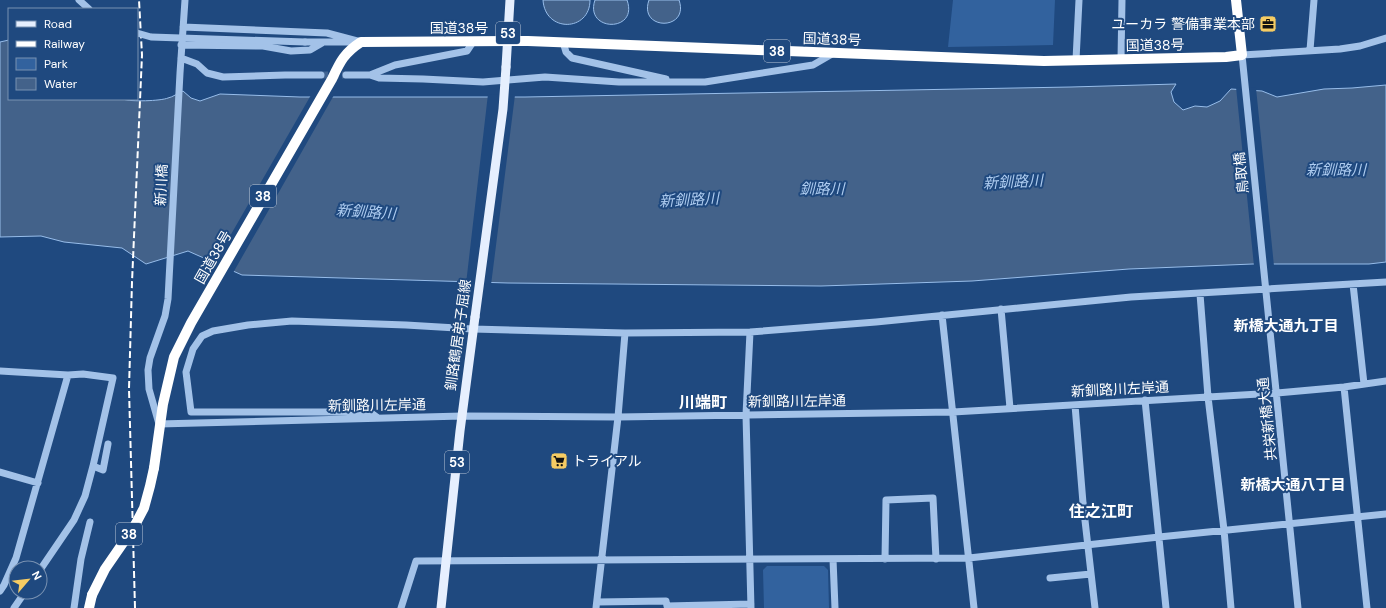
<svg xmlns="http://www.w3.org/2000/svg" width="1386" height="608" font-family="'DM Sans','Noto Sans JP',sans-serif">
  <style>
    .green { fill: #32629e }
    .water { fill: #43628a; stroke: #97bdea }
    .pier { fill: #1f497f }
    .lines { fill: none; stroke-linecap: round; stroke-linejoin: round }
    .minor-tunnel { stroke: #416492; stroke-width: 7; stroke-dasharray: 7 3.5; stroke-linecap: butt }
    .minor { stroke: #a3c2e8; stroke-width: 7 }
    .major { stroke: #e6effe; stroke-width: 9 }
    .highway { stroke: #fff; stroke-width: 10 }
    .rail { stroke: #fff; stroke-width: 2; stroke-dasharray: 7 3; stroke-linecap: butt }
    .minor-bridge { stroke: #a3c2e8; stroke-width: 7 }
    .major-bridge { stroke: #e6effe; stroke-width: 9 }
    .highway-bridge { stroke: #fff; stroke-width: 10 }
    .labels { text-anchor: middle; stroke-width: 4; stroke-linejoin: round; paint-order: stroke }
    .shield { fill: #1f497f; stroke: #bcc8d9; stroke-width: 1 }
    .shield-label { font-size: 13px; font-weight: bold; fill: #fff }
    .poi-label { font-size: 14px; fill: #fff; stroke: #1f497f; text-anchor: end }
    .street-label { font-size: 14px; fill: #fff; stroke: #1f497f }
    .water-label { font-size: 15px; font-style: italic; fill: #aeccf0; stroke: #1f497f }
    .neighbourhood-label { font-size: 15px; font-weight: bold; fill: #fff; stroke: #1f497f }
    .quarter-label { font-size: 16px; font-weight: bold; fill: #fff; stroke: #1f497f }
  </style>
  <rect width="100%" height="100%" fill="#1f497f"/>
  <path class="green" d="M953,0H1055L1053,45L948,47Z
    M767,566H824L828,570L829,608H764L763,570Z"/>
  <path class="water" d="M543,0H590C590,32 545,33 543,0Z
    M595,0H627C639,33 584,32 595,0Z
    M649,0H679C690,31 638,31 649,0Z
    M9,40V99H123C130,102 161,101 168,98C173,97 178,93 183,91L191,98L200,101L220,94L300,97H525L1071,87L1176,84L1171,92L1174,102L1183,110L1195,106L1207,107L1220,101L1231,89L1262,91L1277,97L1324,89L1352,88L1386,85V262L1369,264H1253L1129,269L972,281L821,286L508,283L242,275L188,251L146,264L122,248L64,242L41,236L0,237V42Z"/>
  <path class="pier" d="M1236,87L1256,88L1274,266H1254Z
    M488,94L515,95L491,285L466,284Z
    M311,95H334L233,273L214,264Z"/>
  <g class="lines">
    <path class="minor-tunnel" d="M321,75H346"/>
    <path class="minor" d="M79,0L89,9
      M185,0L180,73L168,299L165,316L150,358L148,370L149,389L159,424L462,416L618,417L953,412L1277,393L1344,387L1386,381
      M183,27L327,33L361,42
      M305,42H351
      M563,42L566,52L572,58L666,79
      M181,45L263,46L291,51L310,50L322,43
      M1310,50L1314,0
      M181,58L197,64L207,73L223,77L285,75H321
      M1121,59L1122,0
      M1076,60L1079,0
      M346,75H370L395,65L467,51L473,42
      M370,75L379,78L423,79L483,82L545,77L619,82H705L813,65L832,54
      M1353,284L1364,384
      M1200,294L1208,397L1224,530L1231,608
      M1001,309L1010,408
      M942,315L974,608
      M750,332L746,415L751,608
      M0,371L68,375L83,374L113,378L93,466
      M1344,387L1367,608
      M1145,400L1166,608
      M1075,405L1083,503L1095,608
      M378,418L370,412H191L186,372L193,349L202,336L213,331L248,325L292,321L406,325L473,329L625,333L750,332L876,322L1131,297L1386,282
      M0,472L38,483
      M833,559L835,608
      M885,559L886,500L933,498L936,559
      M40,570L74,520L85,496L93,466L103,470L108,444
      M1050,578L1091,574
      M0,591L4,585L16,558L68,375
      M597,602L666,601L667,606L751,604
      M14,608L25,592
      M74,608L81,559L90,522
      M401,608L416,561L969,558L1159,537L1386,514
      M596,608L618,417L625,333
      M1298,608L1242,55L1340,49L1360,46L1386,38"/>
    <path class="major" d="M506,67L510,0
      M441,608L460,431L475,317"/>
    <path class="highway" d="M154,468L163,404L174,357L191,323L332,79C340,62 344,53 361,42L528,41L1044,61L1226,57L1242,55L1236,0
      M89,608L92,595"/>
    <path class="rail" d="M135,608L129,389L132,282L142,55L139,0"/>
    <path class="minor-bridge" d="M137,33L151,37L305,42"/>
    <path class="major-bridge" d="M475,317L503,109L506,67"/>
    <path class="highway-bridge" d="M92,595L105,569L134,527L144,508L150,486L154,468"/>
  </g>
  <defs>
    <g id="office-square" transform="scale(0.9)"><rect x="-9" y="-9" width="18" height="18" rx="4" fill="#f6cc63" stroke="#1f497f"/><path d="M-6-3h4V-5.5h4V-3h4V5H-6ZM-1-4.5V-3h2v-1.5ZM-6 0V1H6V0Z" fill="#111"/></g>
    <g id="supermarket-square" transform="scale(0.9)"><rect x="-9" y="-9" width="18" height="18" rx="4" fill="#f6cc63" stroke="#1f497f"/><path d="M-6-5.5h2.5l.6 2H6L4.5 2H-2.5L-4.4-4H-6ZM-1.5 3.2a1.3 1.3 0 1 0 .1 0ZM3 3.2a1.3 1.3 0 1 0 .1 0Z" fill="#111"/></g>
  </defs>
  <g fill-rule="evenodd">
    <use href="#office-square" x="1268" y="24"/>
    <use href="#supermarket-square" x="559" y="461"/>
  </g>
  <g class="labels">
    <g class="shield">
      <rect x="496" y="22" width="24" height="22" rx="3"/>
      <rect x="764" y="40" width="26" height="22" rx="3"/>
      <rect x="250" y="185" width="26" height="22" rx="3"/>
      <rect x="445" y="451" width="24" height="22" rx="3"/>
      <rect x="116" y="523" width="26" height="22" rx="3"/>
    </g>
    <g class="shield-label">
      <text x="508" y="38">53</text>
      <text x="777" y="56">38</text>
      <text x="263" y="201">38</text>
      <text x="457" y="467">53</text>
      <text x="129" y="539">38</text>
    </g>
    <g class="poi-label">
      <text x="1255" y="29">ユーカラ 警備事業本部</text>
      <text x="572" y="466" text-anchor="start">トライアル</text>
    </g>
    <g class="street-label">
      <text x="459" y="33">国道38号</text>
      <text transform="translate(832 39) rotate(2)" y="5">国道38号</text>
      <text transform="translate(1155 45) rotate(-1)" y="5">国道38号</text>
      <text transform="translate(1241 173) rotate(-96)" y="5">鳥取橋</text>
      <text transform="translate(161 185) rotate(-87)" y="5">新川橋</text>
      <text transform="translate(213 257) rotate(-60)" y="5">国道38号</text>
      <text transform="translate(458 335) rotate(-82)" y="5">釧路鶴居弟子屈線</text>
      <text transform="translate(1120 389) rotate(-3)" y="5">新釧路川左岸通</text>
      <text transform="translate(797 401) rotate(-1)" y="5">新釧路川左岸通</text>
      <text transform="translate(377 405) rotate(-1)" y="5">新釧路川左岸通</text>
      <text transform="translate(1267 419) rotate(-96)" y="5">共栄新橋大通</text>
    </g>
    <g class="water-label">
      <text x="1336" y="175">新釧路川</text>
      <text transform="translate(1013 182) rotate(-3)" y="5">新釧路川</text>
      <text x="822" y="194">釧路川</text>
      <text transform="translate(689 200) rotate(-3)" y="5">新釧路川</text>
      <text transform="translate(366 212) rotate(4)" y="5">新釧路川</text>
    </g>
    <g class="neighbourhood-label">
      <text x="1286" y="331">新橋大通九丁目</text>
      <text x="1293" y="490">新橋大通八丁目</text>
    </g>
    <g class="quarter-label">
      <text x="703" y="408">川端町</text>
      <text x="1101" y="517">住之江町</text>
    </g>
  </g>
  <rect x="8" y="8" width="130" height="92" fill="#1f497f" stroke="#7992b2"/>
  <rect x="16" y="21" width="20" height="6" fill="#e6effe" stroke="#7992b2"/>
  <text x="44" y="28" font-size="12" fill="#ffffff">Road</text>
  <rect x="16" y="41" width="20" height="6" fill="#ffffff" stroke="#7992b2"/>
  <text x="44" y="48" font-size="12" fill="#ffffff">Railway</text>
  <rect x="16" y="58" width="20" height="12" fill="#32629e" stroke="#7992b2"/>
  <text x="44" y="68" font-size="12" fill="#ffffff">Park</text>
  <rect x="16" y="78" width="20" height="12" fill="#43628a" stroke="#7992b2"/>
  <text x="44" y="88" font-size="12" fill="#ffffff">Water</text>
  <g transform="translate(28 580) rotate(62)"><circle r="19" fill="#1f497f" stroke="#7992b2"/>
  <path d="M0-3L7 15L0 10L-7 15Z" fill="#f6cc63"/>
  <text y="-6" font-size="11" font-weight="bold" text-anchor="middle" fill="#ffffff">N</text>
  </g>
</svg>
